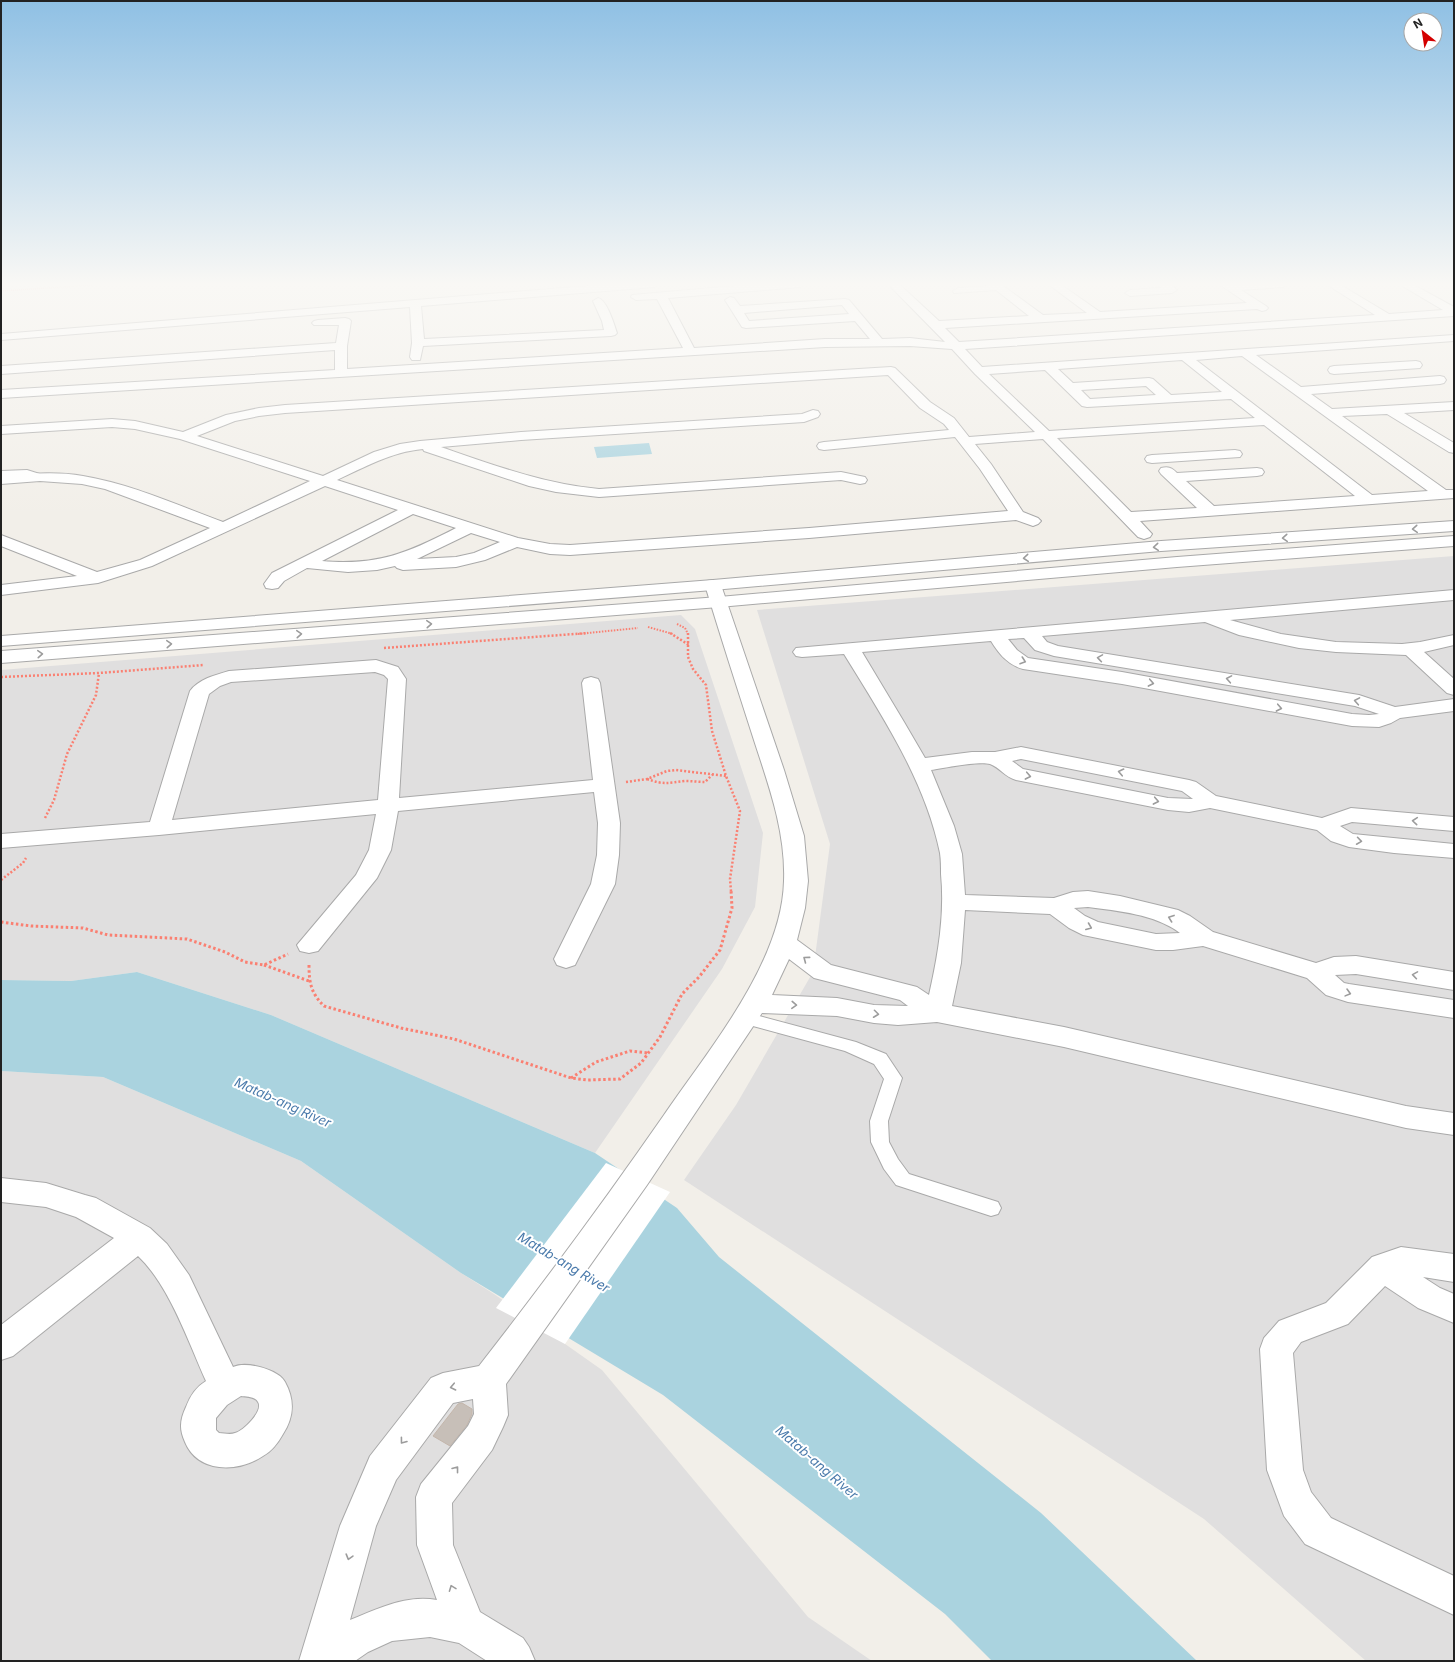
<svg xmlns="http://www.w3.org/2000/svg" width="1455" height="1662" font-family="Inter,sans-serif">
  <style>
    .residential { fill: #e0dfdf }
    .water { fill: #aad3df }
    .pier { fill: #fff }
    .building { fill: #c7bfb8; stroke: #c4b6ab }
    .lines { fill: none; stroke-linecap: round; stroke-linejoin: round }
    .service-casing { stroke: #a9a9a9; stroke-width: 2 }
    .minor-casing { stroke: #a9a9a9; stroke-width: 2 }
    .tertiary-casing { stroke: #a9a9a9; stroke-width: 2 }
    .path-far3 { stroke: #fa8072; stroke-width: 1.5; stroke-dasharray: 1 1; stroke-linecap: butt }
    .path-far2 { stroke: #fa8072; stroke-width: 2; stroke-dasharray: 1.5 1.5; stroke-linecap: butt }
    .path-far1 { stroke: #fa8072; stroke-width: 2.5; stroke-dasharray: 2 2; stroke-linecap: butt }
    .path { stroke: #fa8072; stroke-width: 3; stroke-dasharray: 2.5 2.5; stroke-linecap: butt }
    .service { fill: #fff; fill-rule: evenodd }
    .minor { fill: #fff; fill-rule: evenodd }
    .tertiary { fill: #fff; fill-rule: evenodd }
    .oneway { stroke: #9c9c9c }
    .labels { text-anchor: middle; stroke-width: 4; stroke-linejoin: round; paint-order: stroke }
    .near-water-label { font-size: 13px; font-style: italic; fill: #4a7aab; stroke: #fff }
  </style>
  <rect width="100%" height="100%" fill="#f2efe9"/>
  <path class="residential" d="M1454,556V1661H1366L1204,1519L684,1180L736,1105L813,972L830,844L757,610Z
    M681,615L695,629L763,833L755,907L722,969L595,1153L271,1015L137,972L71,981L1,980V670Z
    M1,1071L103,1077L301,1161L461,1273L494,1294L602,1370L808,1617L872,1661H1Z"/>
  <path class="water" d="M649,443L652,454L597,458L594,447Z
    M137,972L271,1015L595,1153L677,1208L719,1257L1041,1513L1197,1661H992L945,1614L663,1395L461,1273L301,1161L103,1077L1,1071V980L71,981Z"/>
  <path class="pier" d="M606,1163L670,1192L565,1344L496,1308Z"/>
  <path class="building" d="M462,1403L472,1409V1414L467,1425L450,1446L433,1436L458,1404Z"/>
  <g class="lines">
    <g class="service-casing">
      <path id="service" d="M27,470L43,475L45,477L40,480L26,476L1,477V471Z
        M744,1012L856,1042L886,1054L902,1078L888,1121L889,1142L898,1159L909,1174L998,1202L1001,1208L998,1214L991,1216L896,1185L884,1169L871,1142L870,1121L884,1079L874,1064L845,1051L738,1022L736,1018L738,1014Z"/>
    </g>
    <g class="minor-casing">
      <path id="minor" d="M612,284H659L654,287L421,306L424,339L604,330L602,321L593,301L598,298C607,300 614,324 617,333L615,335L611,336L423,346L420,360H412L410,357L412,343L410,307L1,340V334Z
        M757,284H805L800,287L668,298L694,348L825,339H870L855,321L746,328L742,327L725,300L730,297L734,298L740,306L845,299L849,300L882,339L910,338L945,342L888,284H899L939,321L1029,316L996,290L954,293L953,291L958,288L1002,285L1043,315L1087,313L1048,284H1060L1100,312L1247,303L1219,284H1288L1283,287L1241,290L1266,306L1268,308L1266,310L1262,311L1257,309L945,328L959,342L1375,315L1326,284H1339L1389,314L1443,310L1399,284H1412L1454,307V316L965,349L982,367L1454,335V341L1256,355L1301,387L1440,376L1444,377L1446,380L1444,383L1440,384L1311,394L1332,409L1454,402V410L1404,413L1454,443V453L1449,452L1387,414L1342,416L1446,490H1454V498L1140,521L1152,534L1150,537L1144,539L1138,537L1043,439L975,444L991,464L1023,512L1038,518L1041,521L1038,524L1033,526L1016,520L809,538L570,555L550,554L517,547L485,560L456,567L403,570L397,568L395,566L377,570L348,572L307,568L284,581L278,588L272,589L266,588L264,584L272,573L398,510L325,486L152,566L98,583L1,595V585L77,576L1,546V535L97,572L140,560L210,528L105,489L82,484L40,481L1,484V476C28,474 56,471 83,476C131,484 177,505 223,522L310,481L180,439L135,429L112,427L1,434V426L112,419L135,421L183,432L226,415L259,408L285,405L891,367L895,368L930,402L954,418L969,437L1035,432L975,374L952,349L910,346L825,347L1,398V390L335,370V350L1,374V366L336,343L339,325H314L312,323L314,321L318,320L345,318L349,319L351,321L347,346V369L683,348L657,299L636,300L631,297L632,295ZM842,305L849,314L749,321L744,313ZM1242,356L1428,491L1372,495L1196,360ZM1182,360L1222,392L1171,395L1153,379L1149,378L1073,383L1058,369ZM1045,370L1082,406L1087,407L1231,399L1255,418L1049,431L989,374ZM888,375L920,408L944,424L949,430L824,442L819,443L817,446L819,449L824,450L955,437L980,469L1008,511L809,528L570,545L550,544L518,538L337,480C365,467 391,452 423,449L424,451L529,486L556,492L599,497L841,480L860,484L865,483L867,480L865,477L841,472L599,489C544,484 493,465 441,447L521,440L804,422L818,417L820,414L818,411L813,410L802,414L521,432L420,441L400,444L374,452L323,476L197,436L235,421L259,416L285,413ZM1146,386L1156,395L1090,399L1081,390ZM1264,425L1355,496L1214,506L1186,481L1257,476L1262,475L1264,472L1262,469L1257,468L1177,473C1172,468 1169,466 1161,468L1159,471L1161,474L1197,508L1131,512L1057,438ZM413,514L456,528C408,553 377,566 322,561ZM471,533L500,542L474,553L456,557L417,559Z
        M1158,284H1170L1177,290L1172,293L1130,296L1125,293L1130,290L1161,288Z
        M1416,361L1420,362L1422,365L1420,368L1334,374L1330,373L1328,370L1330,367L1334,366Z
        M1235,450L1240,451L1242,454L1240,457L1152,463L1147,462L1145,459L1147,456L1152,455Z
        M713,580L719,581L721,585L784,770L804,836L808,881L805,908L797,940L831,965L917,987L929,995C938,955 945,915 941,874C941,867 941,860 940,853C925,780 882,716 844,654L802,657L796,656L793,652L796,648L1454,590V600L1230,620L1281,634L1336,642L1402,644L1420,642L1454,635V645L1424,652L1454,679V695L1447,693L1406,655L1336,652L1299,648L1239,635L1205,622L1042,636L1047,642L1058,646L1359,695L1395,707L1454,699V711L1400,718L1391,723L1379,727L1352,726L1122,684L1023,669C1008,665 999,654 991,641L862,652L904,722L925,758L972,752H995L1021,747L1189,780L1196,782L1216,796L1322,818L1351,808L1454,817V831L1352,822L1340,826L1353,834L1454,844V858L1394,853L1349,847L1331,841L1317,830L1210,808L1189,812L1168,810L1016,780C1005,777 999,767 990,764C978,761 944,768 931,770L954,826L962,854L965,895L1054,898L1073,892L1088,891L1120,896L1178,910L1190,916L1213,932L1316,963L1334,957L1356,956L1454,972V990L1356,974L1335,975L1344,983L1349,984L1454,1000V1018L1348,1002L1326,995L1307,978L1203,946L1173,950H1156L1083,935L1069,928L1050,914L965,910L961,963L952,1006L1064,1027L1406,1106L1454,1113V1135L1406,1128L1064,1047L937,1022L898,1025L874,1023L837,1016L762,1013L647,1185L506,1384L508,1415L503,1427L492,1450L452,1503L453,1545L480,1612L523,1638L529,1647L535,1661H487L459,1643L430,1637L392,1641L368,1652L355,1661H299L340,1526L370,1456L431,1378L443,1373L479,1366C543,1284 605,1200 664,1115C709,1049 782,963 784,881C786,830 767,781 752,734C736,684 720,635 705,585L707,581ZM1024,638L1035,650L1054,656L1355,706L1379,714L1369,715L1352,714L1122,672L1028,658L1017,650L1008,639ZM1021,759L1182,791L1193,799L1168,798L1023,769L1012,761ZM1088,907C1118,911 1155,914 1180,933L1156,934L1098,922L1085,916L1074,908ZM789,959L814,978L900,1000L908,1006L874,1005L837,998L772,995ZM473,1399L474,1414L468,1426L421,1484L416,1497L417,1545L437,1600C407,1594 377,1609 350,1620L376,1526L396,1480L453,1403Z
        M376,660L398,667L406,679L399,798L593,780L582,683L584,679L591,677L598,679L600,683L620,823L619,855L615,884L575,965L566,968L557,965L554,959L591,884L597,855L598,823L594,792L398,811L391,850L377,878L318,951L309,953L300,951L297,945L356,875L369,850L376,814L159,835L1,848V834L150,822L190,691C199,679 215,675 229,671ZM375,672L384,675L388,679L378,800L172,820L209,694L220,686L231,682Z
        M1,1178L46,1183L85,1195L96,1198L150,1228L167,1244L189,1275L233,1367C246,1361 278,1369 285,1382C295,1400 294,1417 283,1434C278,1443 272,1451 263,1456C237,1473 198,1473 185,1442C179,1429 180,1420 186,1407C190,1396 196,1387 206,1381C188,1341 169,1285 138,1256L13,1356L1,1360V1325L114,1238L76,1217L46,1207L1,1202ZM241,1396C246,1397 255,1396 258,1402C264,1411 243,1431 235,1433C230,1435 224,1433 219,1433L216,1430V1418L227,1405Z
        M1401,1247L1454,1254V1282L1423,1277L1440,1288L1454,1294V1323L1418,1308L1385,1286L1348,1324L1301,1342L1293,1353L1303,1470L1311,1492L1331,1518L1454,1576V1615L1305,1544L1284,1516L1267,1470L1260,1349L1264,1338L1279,1321L1326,1303L1372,1257Z"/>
    </g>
    <g class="tertiary-casing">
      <path id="tertiary" d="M1454,521V531L1161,551L713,590L1,646V636L713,580L1161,541Z
        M1454,536V546L1177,567L719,607L1,663V651L719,597L1177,557Z"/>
    </g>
    <path class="path-far3" d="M1,291L107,284"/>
    <path class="path-far2" d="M677,624L685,628L688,634
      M648,627L673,634
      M578,634L638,628"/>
    <path class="path-far1" d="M670,633L689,645
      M688,633V657L693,669L706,685L712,731L726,776L740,811L730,879L731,891
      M384,648L588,633
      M1,677L99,673L204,665
      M647,779C664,785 668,783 685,781C692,781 699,782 705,782L712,775
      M626,782L647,779L667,771L676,770L726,776
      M45,818L54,800L67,754L96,695L99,673
      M1,880L23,863L26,858"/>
    <path class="path" d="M1,922L31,926L83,928L108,935L187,939L225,952L245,962L264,965L288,954
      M264,965L309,981
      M309,965C309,983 311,993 324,1006L401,1028L454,1039L571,1078L587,1080L620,1079L641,1063L660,1037L682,994L699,977L720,950L732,908L731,890
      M571,1078L596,1062L630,1051L648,1053"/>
    <use href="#service" class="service"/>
    <use href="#minor" class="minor"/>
    <use href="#tertiary" class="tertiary"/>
  </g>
  <defs><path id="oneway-chevron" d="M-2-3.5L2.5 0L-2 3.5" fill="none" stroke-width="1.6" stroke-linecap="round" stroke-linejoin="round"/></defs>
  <g class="oneway">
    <use href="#oneway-chevron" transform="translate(1415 529) rotate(176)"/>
    <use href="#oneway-chevron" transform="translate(1285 538) rotate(176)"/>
    <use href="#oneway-chevron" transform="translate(1156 547) rotate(175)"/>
    <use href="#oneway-chevron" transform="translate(1026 558) rotate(175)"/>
    <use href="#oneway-chevron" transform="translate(429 624) rotate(-4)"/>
    <use href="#oneway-chevron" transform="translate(299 634) rotate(-4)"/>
    <use href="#oneway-chevron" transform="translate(169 644) rotate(-4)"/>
    <use href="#oneway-chevron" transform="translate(40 654) rotate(-4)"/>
    <use href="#oneway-chevron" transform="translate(1100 658) rotate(-171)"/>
    <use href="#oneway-chevron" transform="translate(1023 661) rotate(19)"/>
    <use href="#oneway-chevron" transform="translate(1229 679) rotate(-170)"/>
    <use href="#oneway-chevron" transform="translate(1151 683) rotate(11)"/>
    <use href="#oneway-chevron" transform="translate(1357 701) rotate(-170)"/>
    <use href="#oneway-chevron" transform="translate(1279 708) rotate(11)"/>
    <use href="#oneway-chevron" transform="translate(1121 772) rotate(-168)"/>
    <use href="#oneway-chevron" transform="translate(1028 776) rotate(11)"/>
    <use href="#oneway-chevron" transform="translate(1156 801) rotate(11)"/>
    <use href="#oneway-chevron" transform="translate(1415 821) rotate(-175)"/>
    <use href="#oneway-chevron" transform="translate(1359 841) rotate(8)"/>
    <use href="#oneway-chevron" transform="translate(1171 918) rotate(-160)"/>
    <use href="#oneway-chevron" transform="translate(1089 927) rotate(22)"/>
    <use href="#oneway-chevron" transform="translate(806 959) rotate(-143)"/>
    <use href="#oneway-chevron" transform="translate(1415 975) rotate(-171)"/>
    <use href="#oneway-chevron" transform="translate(1348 993) rotate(15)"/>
    <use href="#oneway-chevron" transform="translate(794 1005) rotate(3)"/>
    <use href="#oneway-chevron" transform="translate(876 1014) rotate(7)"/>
    <use href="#oneway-chevron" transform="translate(453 1387) rotate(168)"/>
    <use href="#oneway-chevron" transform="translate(403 1441) rotate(127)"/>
    <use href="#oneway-chevron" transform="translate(456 1469) rotate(-52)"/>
    <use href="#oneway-chevron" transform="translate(349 1557) rotate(106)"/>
    <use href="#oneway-chevron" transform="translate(452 1588) rotate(-111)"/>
  </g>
  <linearGradient id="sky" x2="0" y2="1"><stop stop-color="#8fc0e4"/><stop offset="0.55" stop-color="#f9f8f5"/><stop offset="1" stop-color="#f9f8f5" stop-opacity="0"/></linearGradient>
  <rect width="1455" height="517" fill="url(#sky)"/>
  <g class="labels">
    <g class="near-water-label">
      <text transform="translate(283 1102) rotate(24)" y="5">Matab-ang River</text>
      <text transform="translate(564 1262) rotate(31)" y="5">Matab-ang River</text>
      <text transform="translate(817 1462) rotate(41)" y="5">Matab-ang River</text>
    </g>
  </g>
  <rect width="1455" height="1662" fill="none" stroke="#222222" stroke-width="4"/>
  <g transform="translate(1423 32) rotate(330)"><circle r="19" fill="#ffffff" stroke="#a7a7a7"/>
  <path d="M0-3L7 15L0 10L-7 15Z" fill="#d40000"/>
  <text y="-6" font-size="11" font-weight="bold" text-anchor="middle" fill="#222222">N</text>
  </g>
</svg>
